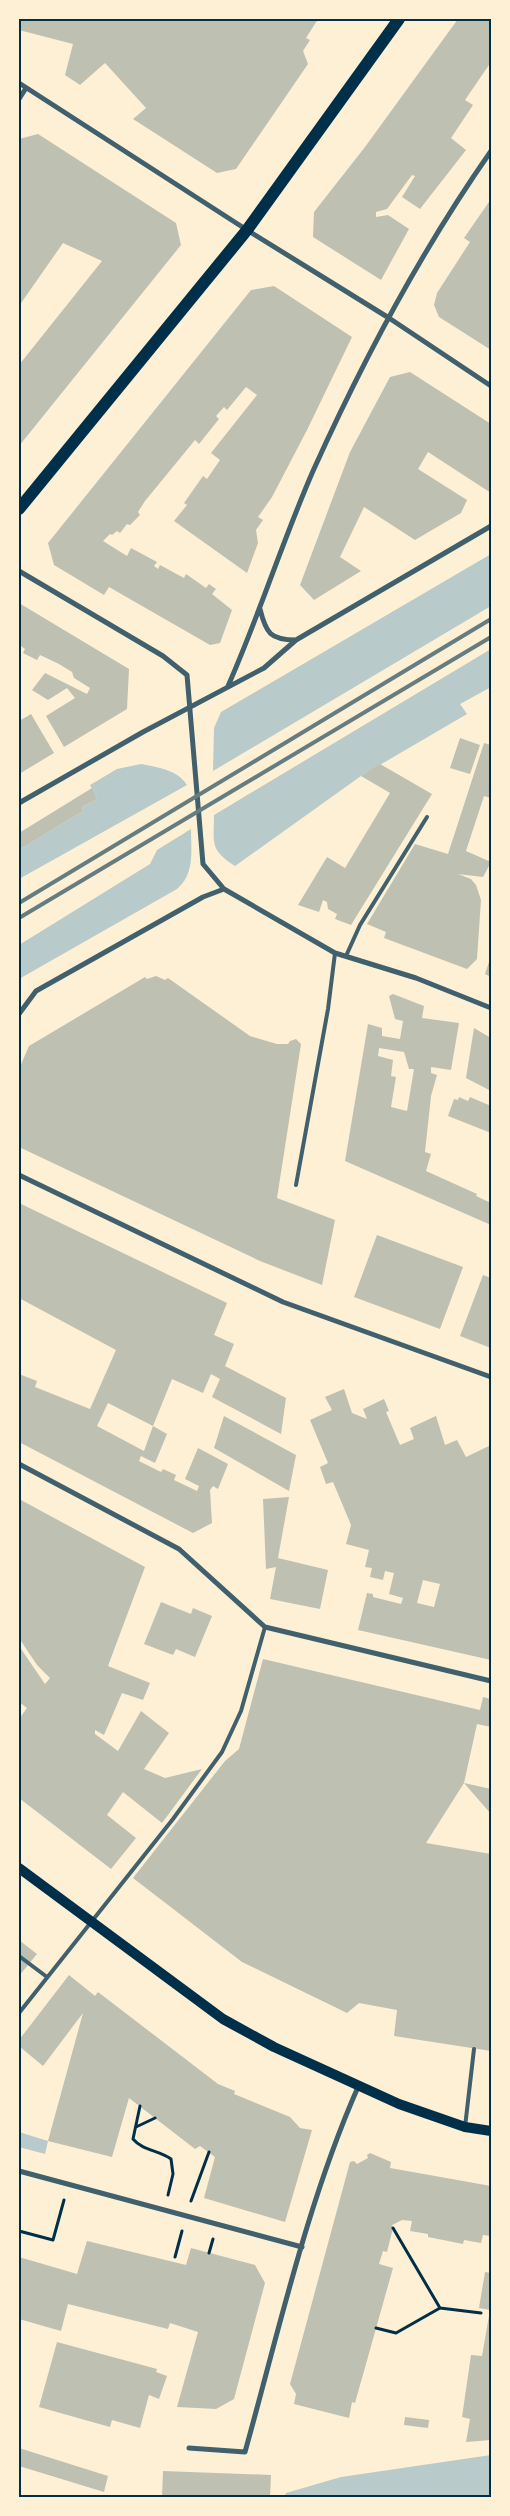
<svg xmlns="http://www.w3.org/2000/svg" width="510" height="2516" font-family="Commissioner,sans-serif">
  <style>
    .green { fill: #b9caca }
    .building { fill: #bec0b2; fill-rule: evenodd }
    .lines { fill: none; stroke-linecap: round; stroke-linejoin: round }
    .path { stroke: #003049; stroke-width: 3 }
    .service { stroke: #3f606c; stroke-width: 4 }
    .minor { stroke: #3f606c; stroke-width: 5 }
    .secondary { stroke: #003049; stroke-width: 10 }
    .primary { stroke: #003049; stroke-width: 12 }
    .rail { stroke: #657d81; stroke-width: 4 }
    .neatline { fill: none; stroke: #003049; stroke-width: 2 }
  </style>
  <rect width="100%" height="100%" fill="#fdf0d5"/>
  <path class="green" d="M491,554V606L213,771L214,728L221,712Z
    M491,649V687L460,704L467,714L361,776L235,866C209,849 214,843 214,815Z
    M141,764C157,767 178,770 187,785L19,879V850L83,811L82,807L97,799L90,785L117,769Z
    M191,829C191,851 195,874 177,889L19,979V945L150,864L157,850Z
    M19,2132L48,2141L45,2154L19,2147Z
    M491,2455V2497H284L286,2493L341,2477Z"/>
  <path class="building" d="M19,19H318L306,38L310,40L303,51L308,64L236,169L217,173L133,119L146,108L105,63L80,85L65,75L73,44L19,30Z
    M458,19H491V62L465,100L473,105L451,138L466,150L420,209L402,197L415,176L412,175L387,209L376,212V217L388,215L409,229L381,280L313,237L314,212L365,147Z
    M38,134L176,223L181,245L19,446V365L102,261L63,243L19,306V139Z
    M491,199V350L439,317L434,305L437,293L470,242L464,238Z
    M274,286L352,337L307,430L272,497L258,517L263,520L256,530L258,543L247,573L174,521L187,505L184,503L203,476L207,479L220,460L211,453L257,395L246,387L227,410L224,407L216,416L219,419L199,444L195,440L145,501L138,512L140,515L130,525L127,524L120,533L117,531L112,535L110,534L103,541L127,556L131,548L157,562L154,566L158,569L160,565L184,578L186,574L206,588L209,584L216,589L212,594L232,610L220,643L210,645L109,587L104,595L54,565L48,543L251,290Z
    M410,372L491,424V493L428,452L418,469L467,500L461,513L415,540L364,507L340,557L361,571L314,600L300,585L350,452L390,377Z
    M19,603L129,669L127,709L64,747L46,716L75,698L67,688L48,700L32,690L45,673L87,694L90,688L74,678L72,672L59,664L40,655L37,660L23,653L25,649L21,646L19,649Z
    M31,714L54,753L19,774V721Z
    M460,738L480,745L470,774L450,768Z
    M484,743L491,745V798L484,796L466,851L491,862L483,877L458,874L471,879L476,885L481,900L477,959L467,969L384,938L386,932L367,924L415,844L448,854Z
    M380,764L432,794L351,925L335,919L337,914L328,909L327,902L323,900L319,912L298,905L327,857L345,868L390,793L361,776Z
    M92,788L97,799L82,807L83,811L19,850V833Z
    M491,956V977L485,974Z
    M156,976L165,980L168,978L250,1036L277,1044H288L290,1041L296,1039L301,1044L277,1198L335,1220L322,1285L260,1261L19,1147V1069L29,1046L145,977L147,979Z
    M393,994L424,1006L422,1018L459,1023L451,1070L431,1067V1073L437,1075L431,1096L425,1152L431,1154L426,1171L477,1194L476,1196L491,1203V1225L345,1161L368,1024L382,1028V1036L400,1039L403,1021L395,1019L389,996ZM379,1048L404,1052L409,1069H414L407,1111L391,1107L396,1077L391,1076L393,1060L378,1056Z
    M474,1028L491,1038V1091L466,1078Z
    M459,1097L468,1101L470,1097L491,1106V1133L448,1116L454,1099L458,1100Z
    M19,1203L227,1303L214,1335L234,1344L225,1366L286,1398L281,1434L212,1397L220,1379L211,1374L203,1393L172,1379L153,1426L108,1403L97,1426L144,1451L153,1426L167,1434L155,1463L141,1456L139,1461L161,1472L163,1469L176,1475L174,1480L197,1491L199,1486L185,1479L198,1448L228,1464L218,1489L213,1486L210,1490L212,1523L193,1533L19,1442V1374L37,1381L35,1387L90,1409L116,1350L19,1298Z
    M377,1235L463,1267L440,1329L354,1297Z
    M483,1275L491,1278V1348L460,1336Z
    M344,1389L352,1413L367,1419L363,1409L384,1399L389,1411L386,1412L400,1445L414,1439L410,1428L436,1416L445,1445L457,1440L466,1457L491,1445V1660L358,1630L367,1593L373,1594V1597L401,1604L403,1598L389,1594L394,1573L385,1571L383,1580L370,1577L372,1568L365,1567L369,1550L346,1544L351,1525L333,1482L326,1484L320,1467L328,1463L310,1420L332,1410L325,1397ZM423,1580L440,1584L434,1607L417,1603Z
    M224,1416L296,1455L289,1491L214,1448Z
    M289,1497L278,1558L328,1570L320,1609L270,1599L276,1567L266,1569L263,1499Z
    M19,1499L145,1567L108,1666L150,1683L143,1700L122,1693L104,1735L95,1730V1734L118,1751L141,1711L169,1733L144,1769L165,1778L202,1769L162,1823L123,1792L107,1815L136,1838L111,1869L19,1798V1719L27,1708L19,1702V1646L45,1684L50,1678L37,1665L19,1638Z
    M161,1602L191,1614L193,1608L212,1616L195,1657L176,1649L173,1655L144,1644Z
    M263,1659L480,1710L483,1697L491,1699V1727L477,1724L464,1783L426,1843L491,1854V2058H489L491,2051L394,2036L397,2010L359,2003L347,2013L242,1962L133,1878L225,1761L239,1749Z
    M464,1783L491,1789V1814Z
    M19,1940L37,1954L19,1976Z
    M69,1975L95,1996L98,1992L218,2084L235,2091L234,2094L290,2117L300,2128L312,2130L285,2222L204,2198L215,2157L200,2146L195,2149L129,2098L112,2157L48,2141L83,2013L43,2066L19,2046V2040Z
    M370,2153L391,2162L390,2168L491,2186V2236L483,2235L481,2243L464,2240L463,2244L428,2237V2234L410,2231L412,2221L402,2220L392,2225L393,2228L387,2252L383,2251L379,2264L393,2268L355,2403L352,2402L349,2418L294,2404L296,2394L290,2384L350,2162L354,2161L357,2164L368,2158L367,2155Z
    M87,2241L186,2265L191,2248L255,2265L265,2283L234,2399L216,2409L177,2407L198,2332L170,2323L168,2329L68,2304L61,2331L19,2319V2257L77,2274Z
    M485,2272L491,2273V2440L466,2442L470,2419L462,2417L471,2355L482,2356L490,2310L479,2308Z
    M57,2342L157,2369L156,2372L167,2376L159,2399L149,2395L140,2428L112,2420L110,2427L39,2407Z
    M405,2417L429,2420L428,2428L404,2425Z
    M19,2448L108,2476L104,2492L19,2466Z
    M163,2471L271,2475L270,2497H162Z"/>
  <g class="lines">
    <path class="path" d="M140,2106L133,2139C143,2151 159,2150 171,2159L173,2174L168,2195
      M136,2127L155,2118
      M191,2201L209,2152
      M393,2228L440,2308L481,2313
      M19,2231L53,2240L64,2200
      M209,2253L213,2239
      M175,2257L182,2231
      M376,2328L396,2333L440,2308"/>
    <path class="service" d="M346,956L360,925L427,817
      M296,1185L328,1009L335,953
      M19,1956L47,1977
      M19,2013L173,1819L222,1752L241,1711L265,1627
      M465,2127L474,2049"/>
    <path class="minor" d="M19,83L247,230L389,318L491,386
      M19,99L26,88
      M19,571L163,656L187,675L203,864L224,889L335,953L416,978L491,1008
      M260,609C266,633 270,640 296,640
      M228,686C259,616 282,542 313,471C363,360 421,251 491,151
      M19,803L143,732L264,668L296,640L491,526
      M19,1014L36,991L203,897L224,889
      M19,1175L283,1302L491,1377
      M19,1464L179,1549L265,1627L491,1681
      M19,2171L302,2247
      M189,2448L245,2452C279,2330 307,2203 358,2087"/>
    <path class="secondary" d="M19,1868L223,2019L274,2047L399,2104L465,2127L491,2131"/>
    <path class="primary" d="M19,509L247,230L399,19"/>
    <path class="rail" d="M19,903L491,619
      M19,918L491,637"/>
  </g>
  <rect width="510" height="2516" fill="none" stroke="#fdf0d5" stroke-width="40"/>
  <rect x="20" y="20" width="470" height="2476" class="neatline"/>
</svg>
